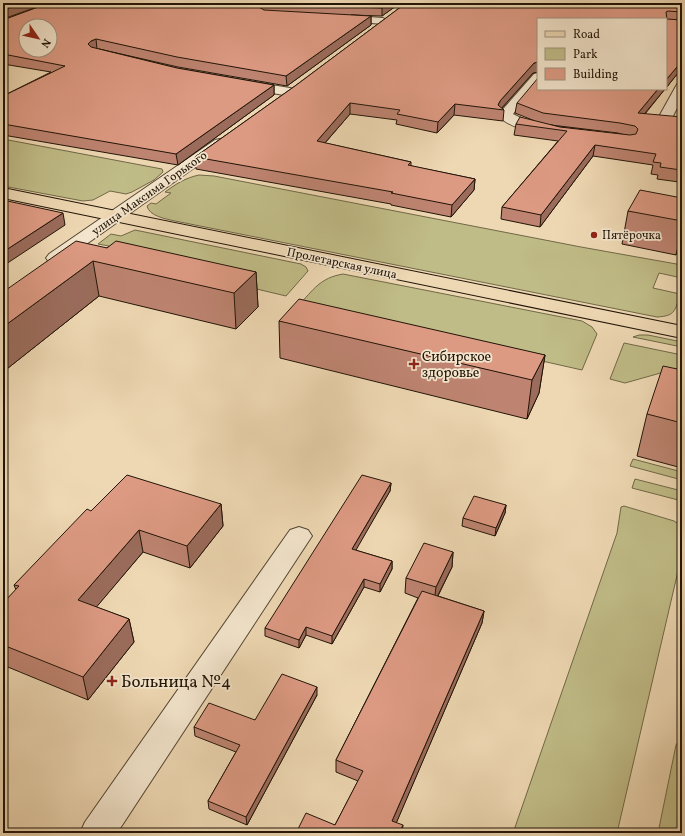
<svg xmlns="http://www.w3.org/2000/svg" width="685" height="836" font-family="Vollkorn,serif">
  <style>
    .green { fill: #c0bc87; stroke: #706847 }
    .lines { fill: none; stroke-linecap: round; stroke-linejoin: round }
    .street-casing { stroke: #544532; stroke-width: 2 }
    .primary-casing { stroke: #211407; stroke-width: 2 }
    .street { fill: #f4e6ce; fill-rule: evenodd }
    .primary { fill: #eed8b3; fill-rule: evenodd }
    .wall { fill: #be8471; stroke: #211407; fill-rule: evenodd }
    .shaded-wall { fill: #9b6c5c; stroke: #211407 }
    .building { fill: #dd9a83; stroke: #211407; fill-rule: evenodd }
    .poi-dot { fill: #8f2418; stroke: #f4e6ce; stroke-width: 1.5 }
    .labels { text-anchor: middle; stroke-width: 3.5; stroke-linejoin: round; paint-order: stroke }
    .far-street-label { font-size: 12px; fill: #211407; stroke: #f4e6ce }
    .far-poi-label { font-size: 12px; fill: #211407; stroke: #f4e6ce; text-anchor: start }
    .poi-label { font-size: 14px; fill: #211407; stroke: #f4e6ce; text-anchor: start }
    .near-poi-label { font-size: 17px; fill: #211407; stroke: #f4e6ce; text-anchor: start }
  </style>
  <rect width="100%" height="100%" fill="#eed8b3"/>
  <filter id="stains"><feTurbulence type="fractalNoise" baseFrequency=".005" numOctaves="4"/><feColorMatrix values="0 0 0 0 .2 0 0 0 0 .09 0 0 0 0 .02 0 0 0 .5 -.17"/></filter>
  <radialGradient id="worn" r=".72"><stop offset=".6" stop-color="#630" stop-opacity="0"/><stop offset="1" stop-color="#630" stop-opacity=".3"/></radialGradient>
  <path class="green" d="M3,139L162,169L163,172L154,180L132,192L126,194L110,191L93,200L83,201L3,186Z
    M199,175L214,176L302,193L581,247L682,265V278L659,273L653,288L680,294C675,310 676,316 657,317L175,221C166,219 149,216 147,206L151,203L156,204L171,193L165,192C176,184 185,178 199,175Z
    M135,230L301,264L306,267L308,271L286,296L101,252L109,246L98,244L111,234L121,236Z
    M343,274L582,321L592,327L597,334L582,370L298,306C314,289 320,278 343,274Z
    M639,335H648L682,342V347L633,337Z
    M624,343L682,355V367L625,383L610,379Z
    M633,459L682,472V480L630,466Z
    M635,479L682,491V501L632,488Z
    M624,506L674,521L682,526V554L617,833H513L617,533L621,507Z
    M682,735V833H658L676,745Z"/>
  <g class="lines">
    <g class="street-casing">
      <path id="street" d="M341,15L383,18L388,21L383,24L337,20L336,18Z
        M538,73V84L513,114L529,122L551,126L553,129L551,132L546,133C531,131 508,128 498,115L534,74Z
        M246,81L290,88L294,89L296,92L294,95L290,96L242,88L240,85L242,82Z
        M682,82V98L670,122L668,125H658L656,122L676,86L678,83Z
        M220,139L225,140L227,143L225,146L61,262L55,263L49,262L46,258L49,254L215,140Z
        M299,527L308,530L312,536L308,542L117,833H80L85,822L290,530Z"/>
    </g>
    <g class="primary-casing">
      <path id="primary" d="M3,188L682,326V338L3,198Z"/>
    </g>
    <use href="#street" class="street"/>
    <use href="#primary" class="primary"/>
  </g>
  <path class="wall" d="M49,3H400L382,16L351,15L371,16V25L287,86L178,67L99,49L177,68L274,85V95L178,165L3,135V96L51,72L3,64V20Z
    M406,3H682V68L666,88V19H538V72L533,73L502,108L504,110L503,121L454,115L437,133L396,124L397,120L350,114L325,143L411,162V166L475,179L474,190L451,217L391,205V204L196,169L195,157L295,86Z
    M538,89H665L645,114L682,169L679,182L657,179L658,175L651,174L653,165L593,156L540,227L501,219L502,207L558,141L514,135L516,124L535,121L515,113L517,103ZM551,125L618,133L625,135L560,127Z
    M682,198V232V231L676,255L622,244L628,211Z
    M107,248L256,272L258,307L236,329L99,296L3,372V292Z
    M279,321L545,355L539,393L527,419L280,358Z
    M682,370V468L637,456L647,414Z
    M391,483L390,491L355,550L392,561V569L380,592L364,587L332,644L306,635L299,648L265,636V628Z
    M221,504L223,526L190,568L143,552L96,607L129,619L134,642L88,700L3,665V603L16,590L14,585L91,511Z
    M506,505L505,513L495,536L462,526L463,518Z
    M453,552L452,567L438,596L484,611L482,623L396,823L296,833L335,825L358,781L336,772V760L418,598L405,593L406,578Z
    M317,695L247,825L209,809L208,801L236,752L195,736L194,727L255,720Z"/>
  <path class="shaded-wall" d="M23,3H48L3,19V10Z
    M389,3H400L382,16V8Z
    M371,16V25L287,86L286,76Z
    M96,39L97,49L92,50L88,44L91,41Z
    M682,61V68L666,88V80Z
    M538,62V72L533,73L500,110L498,105L500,101L534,63Z
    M274,85V95L178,165L176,154Z
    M658,89H665L636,124L638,113Z
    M350,103V114L317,152V141Z
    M455,104L454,115L437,133L438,122Z
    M595,145L593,156L540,227L541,215Z
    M475,179L474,190L451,217L452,205Z
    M63,213L65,225L3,266V252Z
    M682,231V244L676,255Z
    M93,261L99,296L3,372V327Z
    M256,272L258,307L236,329L234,293Z
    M545,355L539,393L527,419L532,380Z
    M391,483L390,491L352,557V549Z
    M221,504L223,526L190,568L187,546Z
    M506,505L505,513L495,536L496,528Z
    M139,530L143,552L83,623L78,600Z
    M453,552L452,567L434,603L436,587Z
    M392,561V569L380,592V584Z
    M364,579V587L332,644V636Z
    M484,611L482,623L392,833V821Z
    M129,619L134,642L88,700L83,677Z
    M306,627V635L299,648V640Z
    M317,687V695L247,825L246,817Z
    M403,825L402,833H399Z"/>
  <path class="building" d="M3,3H23L3,10Z
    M49,3H258L257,6L264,10L371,16L286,76L177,57L96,39L91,41L88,44L91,47L177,68L274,85L176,154L3,124V96L65,66L3,54V20ZM26,26H50V50H26Z
    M263,3H389L382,8Z
    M406,3H682V12L668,11L666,12L667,19L682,20V61L666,80V19H538V62L534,63L500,101L498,105L504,110L455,104L438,122L397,114L400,110L350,103L317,141L411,162L408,165L475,179L452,205L391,193L393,192L195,157L295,86Z
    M538,78V89H658L638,113L682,117V168L681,170L660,167L661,163L653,162L656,154L595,145L541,215L502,207L567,131L516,124L520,117L560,127L630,135L636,134L638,129L635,126L620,123L543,113L517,103Z
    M640,190L682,198V221L628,211Z
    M3,200L63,213L3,252Z
    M76,241L107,248L116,241L256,272L234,293L93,261L3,327V292Z
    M299,299L545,355L532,380L279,321Z
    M663,366L682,370V423L647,414Z
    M127,475L221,504L187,546L139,530L78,600L129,619L83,677L3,645V603L19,586L14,585L87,509L91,511Z
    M362,475L391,483L352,549L392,561L380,584L364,579L332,636L306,627L299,640L265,628Z
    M474,496L506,505L496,528L463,518Z
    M424,543L453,552L436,587L406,578Z
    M422,591L484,611L392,821L403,825L399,833H296L306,813L335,825L363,771L336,760Z
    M282,674L317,687L246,817L208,801L240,745L194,727L209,703L255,720Z"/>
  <g class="poi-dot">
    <circle cx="594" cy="235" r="4"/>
    <path d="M412 358h4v4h4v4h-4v4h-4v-4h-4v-4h4z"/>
    <path d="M110 675h4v4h4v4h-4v4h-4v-4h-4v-4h4z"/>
  </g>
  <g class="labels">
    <g class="far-street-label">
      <text transform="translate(149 193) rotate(-35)" y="4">улица Максима Горького</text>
      <text transform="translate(342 263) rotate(12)" y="4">Пролетарская улица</text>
    </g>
    <g class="far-poi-label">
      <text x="602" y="239">Пятёрочка</text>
    </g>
    <g class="poi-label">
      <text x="422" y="361">Сибирское<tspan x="422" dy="16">здоровье</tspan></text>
    </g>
    <g class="near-poi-label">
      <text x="121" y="687">Больница №4</text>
    </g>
  </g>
  <rect width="685" height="836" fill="none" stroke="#eed8b3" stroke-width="16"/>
  <rect x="4" y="4" width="677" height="828" fill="none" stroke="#211407" stroke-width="2"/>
  <rect x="8" y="8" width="669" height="820" fill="none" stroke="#211407"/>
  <rect x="537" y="18" width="130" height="72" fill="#f4e6ce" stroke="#a0927e"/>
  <rect x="545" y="31" width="20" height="6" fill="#eed8b3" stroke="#a0927e"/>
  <text x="573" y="38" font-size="12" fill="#211407">Road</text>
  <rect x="545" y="48" width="20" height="12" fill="#c0bc87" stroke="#a0927e"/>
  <text x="573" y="58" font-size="12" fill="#211407">Park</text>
  <rect x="545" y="68" width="20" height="12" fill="#dd9a83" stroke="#a0927e"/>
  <text x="573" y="78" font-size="12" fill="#211407">Building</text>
  <g transform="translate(38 38) rotate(124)"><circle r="19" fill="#f4e6ce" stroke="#a0927e"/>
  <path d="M0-3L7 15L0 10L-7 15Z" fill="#8f2418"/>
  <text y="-6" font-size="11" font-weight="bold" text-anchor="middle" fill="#211407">N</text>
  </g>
  <rect width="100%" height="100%" filter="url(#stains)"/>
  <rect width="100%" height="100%" fill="url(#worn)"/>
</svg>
